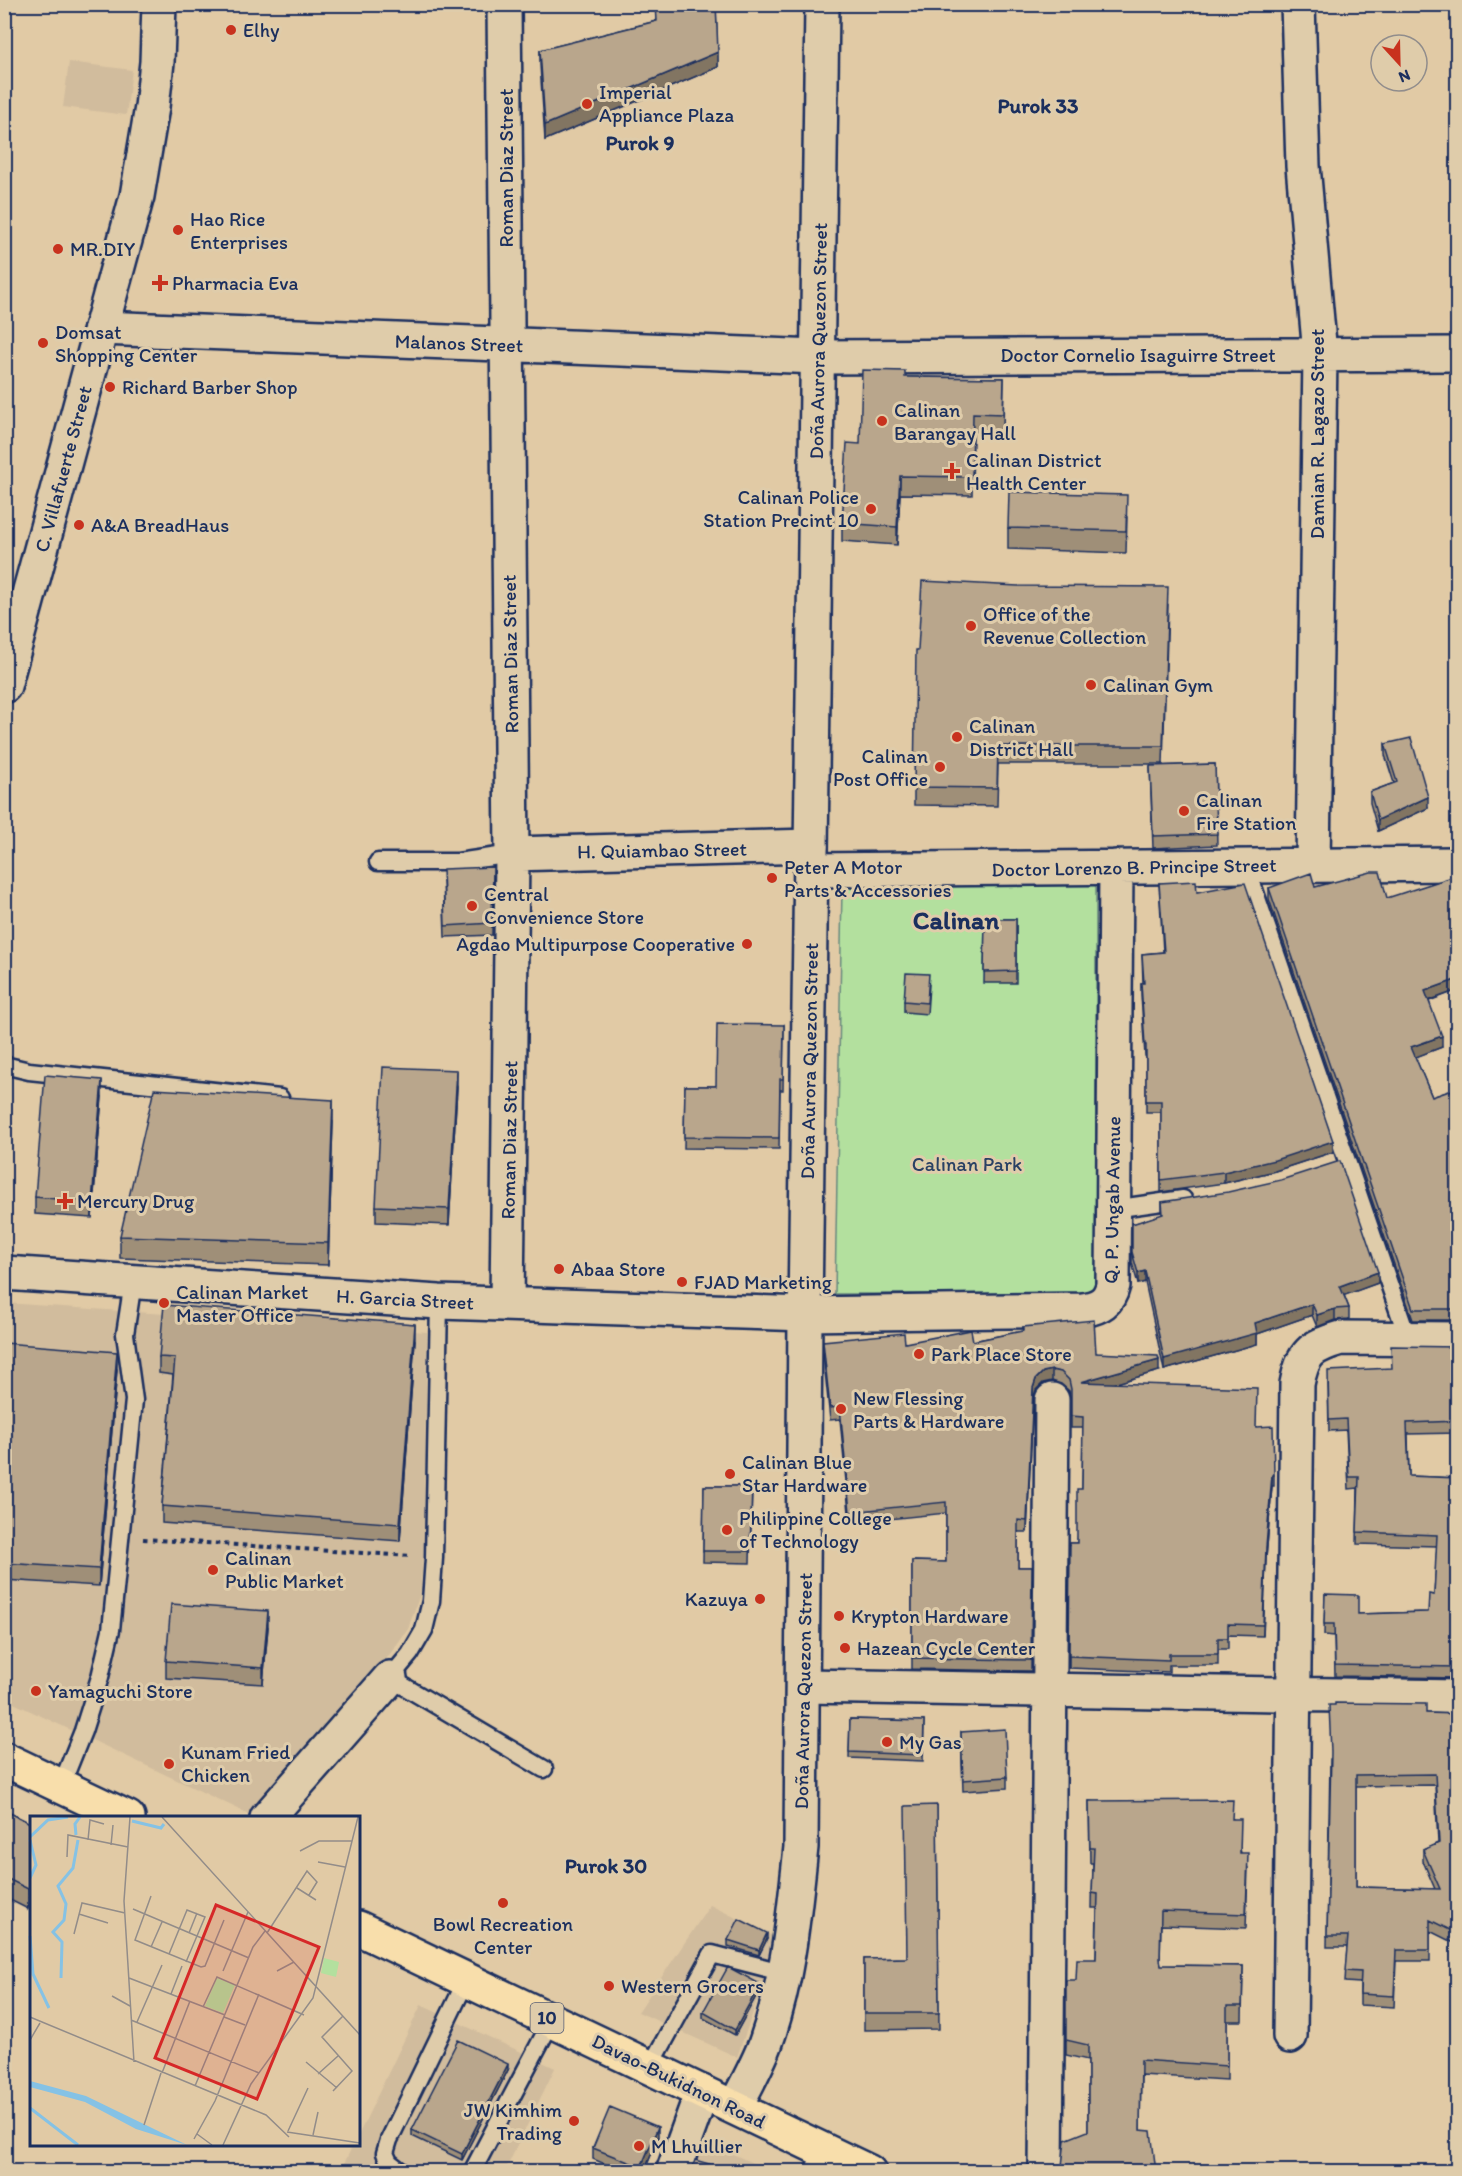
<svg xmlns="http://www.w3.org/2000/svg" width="1462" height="2176" font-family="Itim,sans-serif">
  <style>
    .built { fill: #d1bc9d }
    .green { fill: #b3e09e; stroke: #67887e; stroke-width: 1.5 }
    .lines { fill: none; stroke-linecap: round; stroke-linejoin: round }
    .service-casing { stroke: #1b2f5e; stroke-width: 21 }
    .minor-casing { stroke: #1b2f5e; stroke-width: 38 }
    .tertiary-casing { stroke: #1b2f5e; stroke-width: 38 }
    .secondary-casing { stroke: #1b2f5e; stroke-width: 38 }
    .trunk-casing { stroke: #1b2f5e; stroke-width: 38 }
    .path { stroke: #1b2f5e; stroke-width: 4; stroke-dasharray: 4.5 4.5; stroke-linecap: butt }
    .service { stroke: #dfccaa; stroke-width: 16 }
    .minor { stroke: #dfccaa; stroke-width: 33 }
    .tertiary { stroke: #dfccaa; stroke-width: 33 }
    .secondary { stroke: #dfccaa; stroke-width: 33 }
    .trunk { stroke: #f8deab; stroke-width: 33 }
    .wall { fill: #9f8f78; stroke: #1b2f5e; stroke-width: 1.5; fill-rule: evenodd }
    .shaded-wall { fill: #827462; stroke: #1b2f5e; stroke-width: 1.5 }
    .building { fill: #b9a68c; stroke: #1b2f5e; stroke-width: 1.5; fill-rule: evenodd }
    .poi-dot { fill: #c8321e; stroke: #dfccaa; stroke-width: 2 }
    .labels { text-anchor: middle; stroke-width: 6; stroke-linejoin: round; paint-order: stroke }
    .shield { fill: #dfccaa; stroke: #565e75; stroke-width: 1.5 }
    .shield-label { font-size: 18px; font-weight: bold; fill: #1b2f5e }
    .poi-label { font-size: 20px; fill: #1b2f5e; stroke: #dfccaa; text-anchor: start }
    .street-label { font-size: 20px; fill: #1b2f5e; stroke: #dfccaa }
    .park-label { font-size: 20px; fill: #2a4164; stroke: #dfccaa }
    .neighbourhood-label { font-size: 21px; font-weight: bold; fill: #1b2f5e; stroke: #dfccaa }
    .district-label { font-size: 26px; font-weight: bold; fill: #1b2f5e; stroke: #dfccaa }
    .inset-river { fill: none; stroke: #85c2e5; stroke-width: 3 }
    .inset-road { fill: none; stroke: #928c89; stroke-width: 1.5 }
    .view { fill: #d62828; fill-opacity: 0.15; stroke: #d62828; stroke-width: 3 }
    .inset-edge { fill: none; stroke: #1b2f5e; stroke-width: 3 }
  </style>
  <rect width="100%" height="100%" fill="#e1caa5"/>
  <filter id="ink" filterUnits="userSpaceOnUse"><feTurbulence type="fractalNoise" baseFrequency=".0167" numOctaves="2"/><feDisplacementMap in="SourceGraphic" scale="12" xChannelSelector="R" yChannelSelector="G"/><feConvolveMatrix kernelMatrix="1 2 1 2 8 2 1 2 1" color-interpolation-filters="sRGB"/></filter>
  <g filter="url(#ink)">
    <path class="built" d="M69,62L132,70L126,115L63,107Z
      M5,1303L427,1332L424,1546L420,1594L408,1629L374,1676L251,1815L5,1699Z
      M710,1905L779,1939L737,2057L638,2012Z
      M421,2005L555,2068L505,2171L340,2172L353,2145L358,2144L359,2134Z
      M698,2138L770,2171L688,2172Z"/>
    <path class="green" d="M1096,884V1294H835L842,888Z"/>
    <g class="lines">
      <g class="service-casing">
        <path id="service" d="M378,862H458L512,854
          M1246,866L1408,1339
          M4,1065L29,1071L280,1098
          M1113,1209L1183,1199
          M439,1302L434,1558L431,1601L424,1630L410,1654L390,1678L544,1769
          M61,1786L83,1731L100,1677L111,1630L134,1400L125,1334L133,1282
          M650,2067L712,1954L785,1973
          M402,2172L389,2162L385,2153L389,2140L467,1979
          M472,2172L552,2020
          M813,2172L823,2149"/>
      </g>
      <g class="minor-casing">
        <path id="minor" d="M504,4L512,854L507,1304
          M1298,4L1303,166L1320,354L1313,865
          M101,328L818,357L1458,354
          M512,854L811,846
          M811,870L1458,864
          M4,1273L439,1302L805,1314L1083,1310C1100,1307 1109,1302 1113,1285L1116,867
          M804,1686L1458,1697
          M267,1818L390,1678
          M1290,2036L1297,1384C1303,1353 1310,1347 1341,1338L1458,1339
          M673,2172L702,2092
          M1046,2172L1052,1400"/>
      </g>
      <g class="tertiary-casing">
        <path id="tertiary" d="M735,2107C745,2087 757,2066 765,2045C788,1981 794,1914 801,1847L805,1314L822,4"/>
      </g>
      <g class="secondary-casing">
        <path id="secondary" d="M4,686L137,196L152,107L157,62L159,4"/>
      </g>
      <g class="trunk-casing">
        <path id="trunk" d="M4,1759L128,1818
          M358,1928L869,2172"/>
      </g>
      <path class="path" d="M143,1539L411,1556"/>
      <use href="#service" class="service"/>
      <use href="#minor" class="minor"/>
      <use href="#tertiary" class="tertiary"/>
      <use href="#secondary" class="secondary"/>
      <use href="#trunk" class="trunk"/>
    </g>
    <path class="wall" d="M655,4H716L718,67L545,140L540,65V50L656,21Z
      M905,377L1004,378L1003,432L973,431L972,495L900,494L897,545L842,541V523L860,444Z
      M1127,517L1126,553L1008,549V528Z
      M1168,605L1163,764H998L997,806L914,805V787Z
      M1385,744L1428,808L1378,831L1370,803V792L1394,783L1385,755Z
      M1215,764L1217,845L1153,848L1150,766Z
      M493,867L492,935L445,937L443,880Z
      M1159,883L1197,892L1333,1152L1275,1171L1224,1183L1161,1192V1112H1146V1056H1145L1141,995V983H1143L1142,954L1163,952Z
      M1315,887L1387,898L1458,895V990L1429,1001L1442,1047L1415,1057L1432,1097L1458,1088L1457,1320H1413L1269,899V888Z
      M985,919H1016V983H984Z
      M929,985L927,1014L904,1012V1001Z
      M784,1025L783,1090H780L779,1149L684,1148L685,1086H716Z
      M457,1087L449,1225L376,1222V1206Z
      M102,1096L92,1218L35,1214V1197Z
      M333,1122L328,1265L120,1258V1236Z
      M1162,1202L1378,1283L1344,1295L1349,1308V1319L1335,1320L1317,1327L1312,1315L1257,1334V1344L1164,1370L1145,1282L1138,1284L1132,1263V1224L1162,1215Z
      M1023,1327L1096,1353L1159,1371L1116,1383L1256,1427L1274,1475V1486H1272L1266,1558L1263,1636L1228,1635V1649H1218V1665H1169V1672L1069,1668L1070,1543H1077L1082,1489L1083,1428H1071V1400L1069,1391L1061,1384L1052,1381L1043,1383L1036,1390L1033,1399L1027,1532H1018V1567H1032L1031,1671L912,1669V1561L946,1562V1513L850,1523L840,1419L830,1420L823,1352V1341L905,1343L973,1341L1023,1331Z
      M415,1340L400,1541L162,1523V1506L173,1375L159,1373V1357Z
      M4,1343L117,1369L99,1586L4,1580Z
      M1458,1347V1433L1408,1434L1409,1476L1458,1478V1678L1335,1676L1334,1636L1324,1635L1325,1594L1358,1614L1428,1612L1434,1595L1437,1546L1357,1544L1358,1488L1349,1489L1346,1430L1329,1431L1328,1382L1392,1369Z
      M704,1486H752L750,1563L703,1562Z
      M268,1627L263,1684L166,1678V1661Z
      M1426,1713L1458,1714V1945L1430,1931V1961H1396L1394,2007L1360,2005V1983L1345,1982L1347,1947H1327L1330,1759ZM1435,1785L1438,1843L1423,1850V1861L1435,1889L1356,1887V1786Z
      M850,1719L924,1721L923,1761L849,1758Z
      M961,1732L1007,1777V1788L963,1791Z
      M1089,1801L1233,1819L1241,1853L1248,1868L1246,1928L1161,1925L1160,1961L1161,1965L1243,1966L1242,2021H1227V2080L1141,2075L1140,2130L1062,2166L1088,2131V2060L1066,2055V2040L1076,1980L1096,1959L1097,1908H1092L1093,1863H1090Z
      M937,1805L939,2029L864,2030V1959L907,1958Z
      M4,1810L32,1824L28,1909L4,1897Z
      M767,1939L759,1955L728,1946V1940Z
      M760,1989L735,2035L703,2018V2012Z
      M508,2070L462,2160L412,2136V2130Z
      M658,2138L644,2172H624L593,2159V2148Z"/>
    <path class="shaded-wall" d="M718,52V67L545,140V125Z
      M900,476V494L897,545V527Z
      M1428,797V808L1378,831V820Z
      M1458,979V990L1425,1002V991Z
      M1442,1036V1047L1411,1059V1047Z
      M457,1070V1087L449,1225V1209Z
      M102,1080V1096L92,1218V1202Z
      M333,1100V1122L328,1265V1243Z
      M1333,1141V1152L1275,1171L1224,1183V1172Z
      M1145,1271V1282L1138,1284V1273Z
      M1378,1272V1283L1340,1297V1286Z
      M1312,1304V1315L1257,1334V1344L1164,1370V1359L1255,1323Z
      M1335,1309V1320L1317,1327V1315Z
      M415,1324V1340L400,1541V1524Z
      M117,1352V1369L99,1586V1569Z
      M1159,1360V1371L1081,1393V1382Z
      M1052,1370V1381L1043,1383L1036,1390L1033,1399L1027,1532L1033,1388L1036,1379L1043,1372Z
      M1272,1475V1486L1266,1558L1263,1636L1266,1547Z
      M268,1611V1627L263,1684V1668Z
      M32,1882V1902L28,1909V1889Z
      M767,1933V1939L759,1955V1950Z
      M760,1984V1989L735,2035V2030Z
      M508,2064V2070L462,2160V2154Z
      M658,2127V2138L644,2172H641V2167Z"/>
    <path class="building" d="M656,4H716L718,52L545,125L540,50L657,21Z
      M862,370L905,371V377L1004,378L1003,414L973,413L972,477L900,476L897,527L842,523L847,443L860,444Z
      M1009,492L1127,495L1126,531L1008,528Z
      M922,581L1018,586L1168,587L1163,746H998L997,788L914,787L916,650H918Z
      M1411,738L1428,797L1378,820L1370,792L1397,782L1385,744Z
      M1215,764L1217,834L1153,836L1150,766Z
      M493,867L492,923L445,926L443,869Z
      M1371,872H1380L1387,898L1452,877L1458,895V979L1425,991L1442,1036L1411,1047L1432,1097L1458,1088L1457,1309H1413L1269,888L1311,873L1315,887Z
      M1196,881L1197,892L1245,883L1333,1141L1275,1160L1224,1172L1161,1180V1101H1146V1045H1145L1141,983H1144L1142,954L1164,952L1159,883Z
      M985,919H1016V971L984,972Z
      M906,973L929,974L927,1003L904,1001Z
      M717,1024L784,1025L783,1079H780L779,1138L684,1137L685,1086H716Z
      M383,1067L457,1070L449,1209L376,1206Z
      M45,1075L102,1080L92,1202L35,1197Z
      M154,1089L333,1100L328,1243L120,1236Z
      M1340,1161L1378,1272L1340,1286L1349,1308L1335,1309L1317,1315L1312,1304L1255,1323L1257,1333L1164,1359L1145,1271L1138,1273L1132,1252V1224L1163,1214L1162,1202L1228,1192L1281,1180Z
      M164,1305L415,1324L400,1524L162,1506L175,1358L159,1357Z
      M1094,1320L1096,1353L1158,1356L1159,1360L1081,1382L1257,1388L1256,1427L1273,1426L1274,1475H1272L1266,1547L1263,1625L1228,1624V1638H1218V1654H1169V1660L1069,1656L1070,1543H1077V1489H1082L1083,1417L1071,1416V1389L1069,1380L1061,1372L1052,1370L1043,1372L1036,1379L1033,1388L1027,1521L1018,1520V1567H1032L1031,1660L912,1658V1561L946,1562V1502L850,1512L840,1407L830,1408L823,1341L904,1333L905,1343L971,1330L973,1341L1023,1331V1327Z
      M4,1343L117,1352L99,1569L4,1563Z
      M1391,1346L1458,1347V1421L1407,1423L1409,1476L1458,1478V1667L1335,1665L1334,1624H1324L1325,1594L1358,1595V1614L1428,1612L1429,1594L1434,1595L1437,1535L1357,1532L1359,1477H1349L1346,1419L1329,1420L1328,1371L1392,1368Z
      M704,1486H752L750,1551H703Z
      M171,1604L268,1611L263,1668L166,1661Z
      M1335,1703L1426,1704V1713L1458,1714V1934L1430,1920V1950H1396L1394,1996L1360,1994L1361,1972L1345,1971L1348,1936H1327L1331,1752L1329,1705H1335ZM1435,1774L1439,1843L1423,1850L1440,1889L1356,1887V1775Z
      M850,1719L924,1721L923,1755L849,1752Z
      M1005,1729L1007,1777L963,1780L961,1732Z
      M1233,1800L1232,1819H1241L1240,1853H1248L1246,1914L1161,1911L1160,1959L1161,1965L1243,1966L1242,2006H1227V2066L1141,2060L1140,2130L1151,2131L1156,2172H1056L1062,2166L1065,2140L1088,2131V2045L1066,2040V1980H1076L1077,1959H1096L1098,1894L1092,1893L1094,1848H1090L1089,1801Z
      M937,1805L939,2013H864V1959L907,1958L905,1806Z
      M4,1810L32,1824V1882L28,1889L4,1877Z
      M739,1919L767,1933L759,1950L728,1940Z
      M728,1967L760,1984L735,2030L703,2012Z
      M458,2040L508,2064L462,2154L412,2130Z
      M610,2107L658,2127L641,2167L593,2148Z
      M695,2160L716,2166L715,2172H691Z"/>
  </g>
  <g class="poi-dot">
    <circle cx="231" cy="30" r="6"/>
    <circle cx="587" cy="104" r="6"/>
    <circle cx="178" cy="230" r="6"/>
    <circle cx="58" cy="249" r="6"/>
    <path d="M157 274h6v6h6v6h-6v6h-6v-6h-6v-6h6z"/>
    <circle cx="43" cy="343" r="6"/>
    <circle cx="110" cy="387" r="6"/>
    <circle cx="882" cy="421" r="6"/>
    <path d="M949 462h6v6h6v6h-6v6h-6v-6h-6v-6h6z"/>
    <circle cx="871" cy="509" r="6"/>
    <circle cx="79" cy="525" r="6"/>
    <circle cx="971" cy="626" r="6"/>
    <circle cx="1091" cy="685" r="6"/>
    <circle cx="957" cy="737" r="6"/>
    <circle cx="940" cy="767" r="6"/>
    <circle cx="1184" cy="811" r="6"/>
    <circle cx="772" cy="878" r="6"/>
    <circle cx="472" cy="906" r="6"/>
    <circle cx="747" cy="944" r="6"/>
    <path d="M62 1192h6v6h6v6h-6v6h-6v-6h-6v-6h6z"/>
    <circle cx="559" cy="1269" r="6"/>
    <circle cx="682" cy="1282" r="6"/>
    <circle cx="164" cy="1303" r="6"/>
    <circle cx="919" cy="1354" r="6"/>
    <circle cx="841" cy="1409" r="6"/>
    <circle cx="730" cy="1474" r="6"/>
    <circle cx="727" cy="1530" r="6"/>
    <circle cx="213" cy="1570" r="6"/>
    <circle cx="760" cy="1599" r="6"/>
    <circle cx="839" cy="1616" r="6"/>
    <circle cx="845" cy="1648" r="6"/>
    <circle cx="36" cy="1691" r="6"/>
    <circle cx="887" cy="1742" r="6"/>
    <circle cx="169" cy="1764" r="6"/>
    <circle cx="503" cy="1903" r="6"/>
    <circle cx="609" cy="1986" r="6"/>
    <circle cx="574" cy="2121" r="6"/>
    <circle cx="639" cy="2146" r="6"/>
  </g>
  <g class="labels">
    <rect class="shield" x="530.5" y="2003" width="33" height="30" rx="4.5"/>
    <g class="shield-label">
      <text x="547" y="2024">10</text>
    </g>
    <g class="poi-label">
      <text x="243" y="37">Elhy</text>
      <text x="599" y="99">Imperial<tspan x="599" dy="23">Appliance Plaza</tspan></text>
      <text x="190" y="226">Hao Rice<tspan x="190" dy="23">Enterprises</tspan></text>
      <text x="70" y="256">MR.DIY</text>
      <text x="172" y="290">Pharmacia Eva</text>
      <text x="55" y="339">Domsat<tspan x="55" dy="23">Shopping Center</tspan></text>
      <text x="122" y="394">Richard Barber Shop</text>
      <text x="894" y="417">Calinan<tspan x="894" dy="23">Barangay Hall</tspan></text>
      <text x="966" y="467">Calinan District<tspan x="966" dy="23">Health Center</tspan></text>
      <text x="859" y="504" text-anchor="end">Calinan Police<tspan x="859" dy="23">Station Precint 10</tspan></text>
      <text x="91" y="532">A&amp;A BreadHaus</text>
      <text x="983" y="621">Office of the<tspan x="983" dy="23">Revenue Collection</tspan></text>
      <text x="1103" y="692">Calinan Gym</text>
      <text x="969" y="733">Calinan<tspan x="969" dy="23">District Hall</tspan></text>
      <text x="928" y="763" text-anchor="end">Calinan<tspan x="928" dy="23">Post Office</tspan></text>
      <text x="1196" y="807">Calinan<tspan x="1196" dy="23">Fire Station</tspan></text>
      <text x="784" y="874">Peter A Motor<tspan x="784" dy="23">Parts &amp; Accessories</tspan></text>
      <text x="484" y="901">Central<tspan x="484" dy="23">Convenience Store</tspan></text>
      <text x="735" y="951" text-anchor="end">Agdao Multipurpose Cooperative</text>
      <text x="77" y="1208">Mercury Drug</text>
      <text x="571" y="1276">Abaa Store</text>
      <text x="694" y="1289">FJAD Marketing</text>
      <text x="176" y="1299">Calinan Market<tspan x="176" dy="23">Master Office</tspan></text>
      <text x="931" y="1361">Park Place Store</text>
      <text x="853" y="1405">New Flessing<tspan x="853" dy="23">Parts &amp; Hardware</tspan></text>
      <text x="742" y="1469">Calinan Blue<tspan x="742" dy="23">Star Hardware</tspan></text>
      <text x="739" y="1525">Philippine College<tspan x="739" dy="23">of Technology</tspan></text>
      <text x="225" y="1565">Calinan<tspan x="225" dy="23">Public Market</tspan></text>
      <text x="748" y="1606" text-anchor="end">Kazuya</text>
      <text x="851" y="1623">Krypton Hardware</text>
      <text x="857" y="1655">Hazean Cycle Center</text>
      <text x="48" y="1698">Yamaguchi Store</text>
      <text x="899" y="1749">My Gas</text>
      <text x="181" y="1759">Kunam Fried<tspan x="181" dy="23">Chicken</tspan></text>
      <text x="503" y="1931" text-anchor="middle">Bowl Recreation<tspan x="503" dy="23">Center</tspan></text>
      <text x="621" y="1993">Western Grocers</text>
      <text x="562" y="2117" text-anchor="end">JW Kimhim<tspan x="562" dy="23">Trading</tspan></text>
      <text x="651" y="2153">M Lhuillier</text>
    </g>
    <g class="street-label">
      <text transform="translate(506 168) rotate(-90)" y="7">Roman Diaz Street</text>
      <text transform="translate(818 341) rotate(-89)" y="7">Doña Aurora Quezon Street</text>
      <text transform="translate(459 343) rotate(2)" y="7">Malanos Street</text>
      <text x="1138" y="362">Doctor Cornelio Isaguirre Street</text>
      <text transform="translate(1317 434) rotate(-90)" y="7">Damian R. Lagazo Street</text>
      <text transform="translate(63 469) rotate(-75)" y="7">C. Villafuerte Street</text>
      <text transform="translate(510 654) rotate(-91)" y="7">Roman Diaz Street</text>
      <text transform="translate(662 850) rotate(-1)" y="7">H. Quiambao Street</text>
      <text transform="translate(1134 867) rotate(-1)" y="7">Doctor Lorenzo B. Principe Street</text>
      <text transform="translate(809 1061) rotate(-89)" y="7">Doña Aurora Quezon Street</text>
      <text transform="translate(509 1140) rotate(-89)" y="7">Roman Diaz Street</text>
      <text transform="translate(1112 1200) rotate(-89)" y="7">Q. P. Ungab Avenue</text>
      <text transform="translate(405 1299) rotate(3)" y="7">H. Garcia Street</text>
      <text transform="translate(803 1691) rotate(-89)" y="7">Doña Aurora Quezon Street</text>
      <text transform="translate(679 2081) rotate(26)" y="7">Davao-Bukidnon Road</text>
    </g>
    <g class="park-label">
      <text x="967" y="1171">Calinan Park</text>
    </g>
    <g class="neighbourhood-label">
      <text x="1038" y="113">Purok 33</text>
      <text x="640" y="150">Purok 9</text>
      <text x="606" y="1873">Purok 30</text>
    </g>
    <g class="district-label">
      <text x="956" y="929">Calinan</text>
    </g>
  </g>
  <g transform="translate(30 1816)">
    <rect width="330" height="330" fill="#e1caa5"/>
    <path d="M294,142L309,146L306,161L291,157ZM187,162L205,169L193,197L175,190Z" fill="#b3e09e"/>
    <path d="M0,265L56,280L157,329L106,313L55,286L0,271Z" fill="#85c2e5"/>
    <path class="inset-river" d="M102,5L131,12L134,8M46,19L45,8L50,1M0,21L18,4L38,1M0,24L6,49L0,62M0,120L3,158L19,192M31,162L32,126L23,116L34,104L36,88L28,70L43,52L48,24M0,292L48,329"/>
    <path class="inset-road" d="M100,1L94,85L104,246M132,1L330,219M58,24L60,4L74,8M81,29L83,9M270,35L289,25H322M37,41L38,19L98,31M288,46L315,51M267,72L286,84M121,80L105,124L171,151L175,150L194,104M103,93L219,142M49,98L78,107M159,117L167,97M237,117L277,55L287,66L279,79M44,118L52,87L95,97M121,131L132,106M139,138L157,94L175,101L156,146M193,155L218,96M247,155L264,146M99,162L195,199M141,178L152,150M82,180L100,190M173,191L187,161L274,199M0,201L236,299L259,321M194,201L215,209M101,204L229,257M107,206L132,149M0,224L10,207M276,246L307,272M132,257L160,185M288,258L308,240M165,270L223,131L235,115M303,275L322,255L292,221L313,200M114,309L131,257M258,315L278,272M257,316L330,327M167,318L182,329M283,319L288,296M164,323L185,285L229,178M193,329L221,268L283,182L328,1"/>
    <path class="view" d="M186,89L289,131L227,283L125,242Z"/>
    <rect width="330" height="330" class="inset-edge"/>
  </g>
  <rect width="1462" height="2176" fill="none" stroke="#dfccaa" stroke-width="24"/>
  <rect x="12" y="12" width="1438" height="2152" fill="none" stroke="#1b2f5e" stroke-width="2" filter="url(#ink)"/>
  <g transform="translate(1399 63) rotate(158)"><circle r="28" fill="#dfccaa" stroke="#918d8c" stroke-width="1.5"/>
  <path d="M0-4.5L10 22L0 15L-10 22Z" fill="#c8321e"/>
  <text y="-9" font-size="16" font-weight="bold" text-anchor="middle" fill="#1b2f5e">N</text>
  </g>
</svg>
